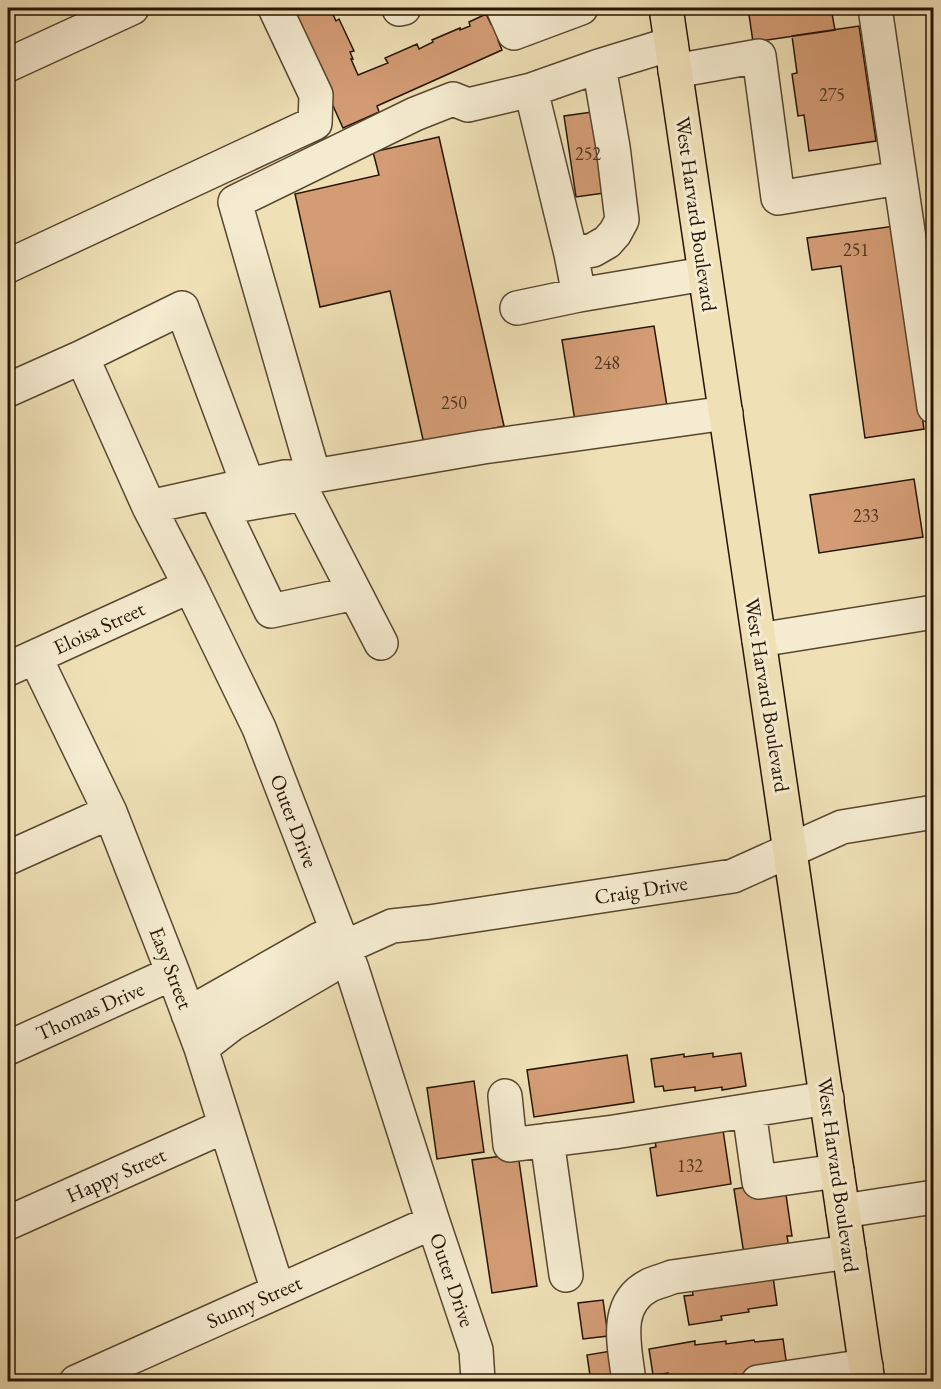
<svg xmlns="http://www.w3.org/2000/svg" width="941" height="1389" font-family="'EB Garamond',serif">
  <style>
    .building { fill: #d39c75; stroke: #261402; stroke-width: 1.5 }
    .lines { fill: none; stroke-linecap: round; stroke-linejoin: round }
    .minor-casing { stroke: #58472f; stroke-width: 36 }
    .major-casing { stroke: #261402; stroke-width: 36 }
    .minor { stroke: #f5ebd0; stroke-width: 33 }
    .major { stroke: #efe0b6; stroke-width: 33 }
    .labels { text-anchor: middle; stroke-width: 6; stroke-linejoin: round; paint-order: stroke }
    .number-label { font-size: 18px; fill: #51361f }
    .street-label { font-size: 21px; fill: #261402; stroke: #f5ebd0 }
  </style>
  <rect width="100%" height="100%" fill="#efe0b6"/>
  <filter id="stains"><feTurbulence type="fractalNoise" baseFrequency=".00333" numOctaves="4"/><feColorMatrix values="0 0 0 0 .2 0 0 0 0 .09 0 0 0 0 .02 0 0 0 .5 -.17"/></filter>
  <radialGradient id="worn" r=".72"><stop offset=".6" stop-color="#630" stop-opacity="0"/><stop offset="1" stop-color="#630" stop-opacity=".3"/></radialGradient>
  <path class="building" d="M289,8H328L330,11L331,10L336,21L339,19L354,51L350,52L353,59H351L358,75L388,63L385,58L417,44L419,49L433,42L432,40L460,28V30L470,26L469,22L486,14L491,24L493,23L500,39L498,40L502,50L377,106L379,112L343,128Z
    M748,8H831L835,30L753,42Z
    M859,26L876,141L809,151L804,115L798,116L792,74L797,73L792,36Z
    M599,111L611,192L576,197L564,116Z
    M439,137L504,426L424,444L390,291L320,307L295,194L379,175L373,152Z
    M895,226L924,429L865,438L841,266L812,270L807,238Z
    M654,326L667,406L575,421L562,340Z
    M914,479L923,537L819,553L810,495Z
    M713,1053V1057L741,1053L746,1086L722,1090V1087L695,1091V1087L664,1091L663,1086L655,1087L651,1059L684,1054V1057Z
    M627,1055L634,1102L534,1117L527,1070Z
    M474,1081L484,1152L437,1159L427,1088Z
    M723,1130L731,1184L657,1196L650,1148L656,1147L655,1141Z
    M518,1154L537,1286L492,1293L472,1160Z
    M784,1181L792,1236H787L790,1254L745,1261L734,1189Z
    M772,1270L777,1305L748,1309L749,1312L721,1316L722,1320L689,1325L684,1296L693,1295L692,1289Z
    M603,1300L608,1336L583,1339L578,1303Z
    M783,1339L788,1374H764L737,1378L736,1374L706,1379L705,1375L669,1381L668,1373L653,1375L649,1349L695,1341V1345L726,1341V1344L754,1340L755,1342Z
    M611,1351L615,1382H591L587,1355Z"/>
  <g class="lines">
    <g class="minor-casing">
      <path id="minor" d="M503,8L514,33L581,8
        M875,8L934,407
        M399,9L404,8
        M8,65L132,8
        M675,71L759,56L778,198L899,178
        M531,90L571,254L579,295
        M571,254L593,250L607,242L615,233L622,220L613,147L599,66
        M8,266L315,123L316,95L275,8
        M517,308L579,295L704,274
        M82,357L182,308L248,485
        M8,390L82,357L149,507L190,586L259,728L352,969L433,1222L476,1350L478,1380L476,1382
        M314,476L235,202L415,114L453,99L468,105L531,90L599,66L671,44
        M149,507L284,477L314,476L483,447L726,413
        M355,593L271,611L222,508L304,494L381,643
        M759,640L934,612
        M35,657L110,812L173,973L201,1048L278,1291
        M8,669L190,586
        M8,858L110,812
        M188,1014L320,939L343,948
        M8,1048L173,973
        M201,1048L232,1024L328,968L343,948L392,926L429,922L733,876L842,827L934,812
        M505,1096L510,1145L614,1132L827,1098
        M749,1111L759,1182L837,1171
        M547,1140L566,1275
        M843,1211L934,1197
        M8,1223L225,1126
        M76,1382L433,1222
        M629,1382C625,1347 612,1304 650,1285C657,1282 665,1280 672,1277L849,1252
        M758,1382L866,1366"/>
    </g>
    <g class="major-casing">
      <path id="major" d="M666,8L868,1382"/>
    </g>
    <use href="#minor" class="minor"/>
    <use href="#major" class="major"/>
  </g>
  <g class="labels">
    <g class="number-label">
      <text x="832" y="101">275</text>
      <text x="588" y="160">252</text>
      <text x="856" y="256">251</text>
      <text x="607" y="369">248</text>
      <text x="454" y="409">250</text>
      <text x="866" y="522">233</text>
      <text x="690" y="1172">132</text>
    </g>
    <g class="street-label">
      <text transform="translate(696 214) rotate(82)" y="7">West Harvard Boulevard</text>
      <text transform="translate(99 628) rotate(-25)" y="7">Eloisa Street</text>
      <text transform="translate(767 695) rotate(81)" y="7">West Harvard Boulevard</text>
      <text transform="translate(294 821) rotate(69)" y="7">Outer Drive</text>
      <text transform="translate(641 890) rotate(-9)" y="7">Craig Drive</text>
      <text transform="translate(171 968) rotate(69)" y="7">Easy Street</text>
      <text transform="translate(90 1011) rotate(-24)" y="7">Thomas Drive</text>
      <text transform="translate(116 1175) rotate(-24)" y="7">Happy Street</text>
      <text transform="translate(838 1175) rotate(82)" y="7">West Harvard Boulevard</text>
      <text transform="translate(452 1280) rotate(71)" y="7">Outer Drive</text>
      <text transform="translate(254 1302) rotate(-24)" y="7">Sunny Street</text>
    </g>
  </g>
  <rect width="941" height="1389" fill="none" stroke="#efe0b6" stroke-width="30"/>
  <rect x="9" y="9" width="923" height="1371" fill="none" stroke="#261402" stroke-width="3"/>
  <rect x="15" y="15" width="911" height="1359" fill="none" stroke="#261402" stroke-width="1.5"/>
  <rect width="100%" height="100%" filter="url(#stains)"/>
  <rect width="100%" height="100%" fill="url(#worn)"/>
</svg>
